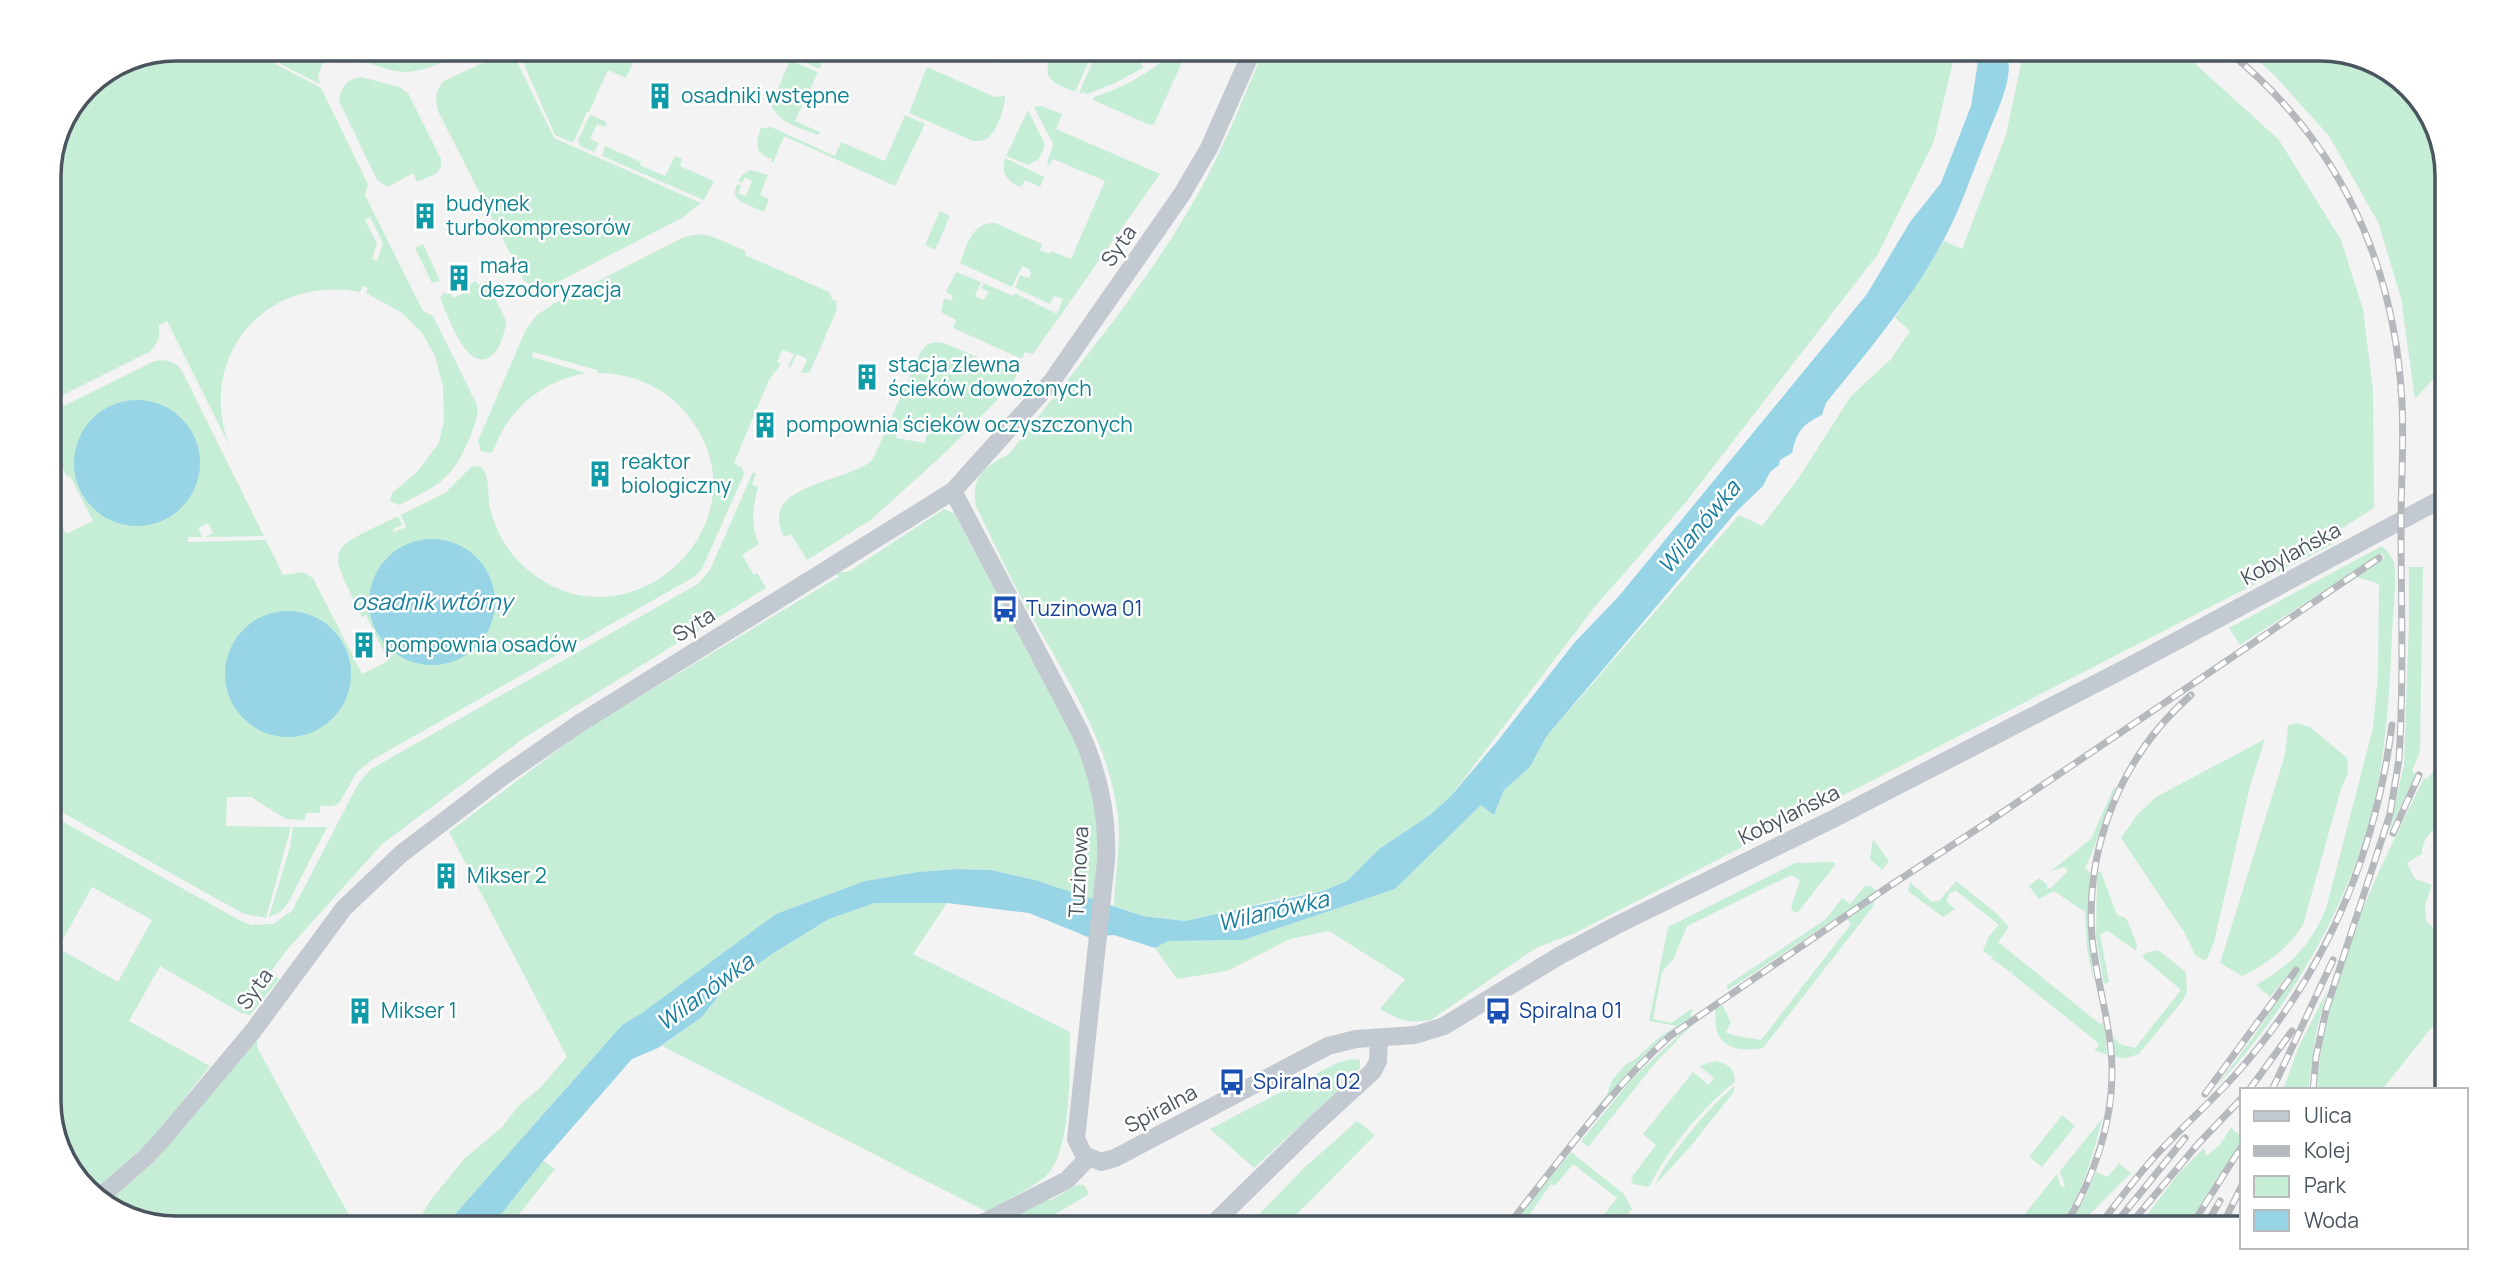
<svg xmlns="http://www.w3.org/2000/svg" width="2496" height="1277" font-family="Manrope,sans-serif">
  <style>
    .green { fill: #c6edd6; fill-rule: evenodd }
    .water { fill: #97d5e6 }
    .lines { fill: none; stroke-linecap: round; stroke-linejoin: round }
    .minor { stroke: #c2c9d0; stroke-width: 18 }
    .rail-casing { stroke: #b5b8bc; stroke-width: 7 }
    .rail { stroke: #fff; stroke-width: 4.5; stroke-dasharray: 13; stroke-linecap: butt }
    .labels { text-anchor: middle; stroke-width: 5; stroke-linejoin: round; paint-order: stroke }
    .culture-label { font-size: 21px; fill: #0d838f; stroke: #fff; text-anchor: start }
    .street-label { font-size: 21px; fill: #4b555f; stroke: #fff }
    .transit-label { font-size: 21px; fill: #164399; stroke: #fff; text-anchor: start }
    .water-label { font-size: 23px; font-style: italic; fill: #187f9e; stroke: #fff }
    .rim { fill: none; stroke: #4b555f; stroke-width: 3.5 }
  </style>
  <rect width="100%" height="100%" fill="#f4f3f3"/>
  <path class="green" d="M177,49H469C450,58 429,71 407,72C380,73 347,46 322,64L318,77L320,84L280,64L283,57L271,50L267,58L268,60L321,88L368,184L365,195L423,311L433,316L477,405C479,417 474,426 470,437C452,480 439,485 399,505L390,501L392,493L416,473L439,443L444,420L443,386L435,356L422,333L402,313L366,293L368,288L363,286L360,292C267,274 196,355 229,445L167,321L159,325V339L151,351L49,402V169L87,86L128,59ZM370,217L383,243L377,261L372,259L377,243L365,220Z
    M517,49H639L626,78L608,70L589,112H587L574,141L571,142L555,135Z
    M795,49H829L819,69L795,58L793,55Z
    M975,49H1029C1025,59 1019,63 1008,63Z
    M1054,49H1094L1076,90L1073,91C1046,80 1042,77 1054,49Z
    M1098,49H1137L1143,68L1115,83L1088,94L1082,92L1081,94L1079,93Z
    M1176,49H1188L1154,124L1150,125L1093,100L1094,97C1126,87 1151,72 1176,49Z
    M1264,49H1956L1934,141L1878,254L1686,502L1593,609L1450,797L1430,815L1379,849L1347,881L1323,891L1277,899L1214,916L1185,921L1143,916L1114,906C1115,874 1122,842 1117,810C1106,732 1058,666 1021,597C1005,568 991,537 976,506C970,477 985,466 1009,454C1069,377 1133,302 1184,218C1217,164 1240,107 1264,49Z
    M2024,49H2179L2279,140L2341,240L2363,309L2373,391L2374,508L2327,538L2333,544L1575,933L1536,948L1431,1020C1406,1023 1401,1021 1380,1009L1405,979L1329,931L1290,939L1227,971L1177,979L1155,948L1168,941L1243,940L1395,889L1482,804L1494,815L1504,790L1530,767L1546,737L1739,515L1762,526L1798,479L1851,396L1891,359L1910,331L1895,318L1944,241L1962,249L2006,135Z
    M2246,49H2319L2375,62L2426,106L2447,169V364L2415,399L2401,298L2378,222L2329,136L2275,76Z
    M508,51L513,53L554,138L701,203L682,218L550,286H533L524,281L438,111C435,99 435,90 444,81Z
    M794,62L818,72L795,121L820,132L818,135C802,128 777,123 771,104L789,63Z
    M927,67L995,97L1005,96C1005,107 998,128 990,136C985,141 979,141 973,141L909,113Z
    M361,77L399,87L408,93L441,159C443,176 429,176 417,182L413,173L388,187L377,180L339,101C340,87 347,79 361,77Z
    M1041,106L1062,114L1056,129L1160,174L1033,354L1025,352L1022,359L953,328L956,320L941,312L944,298L951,301L953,296L946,292L956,272L981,282L975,296L984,300L989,292L981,288L984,283L1013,296L1015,293L1057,314L1063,299L1054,296L1050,304L1015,288L1020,275L1029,278L1031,273L1029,269L1022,266L1012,287L960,263C967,245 972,222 995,223L1042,244L1040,250L1050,254L1051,251L1071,259L1105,181L1053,159L1050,165L1047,164L1053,144L1034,107Z
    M1028,110L1045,145L1039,159L1028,165L1006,156Z
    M590,115L607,122L605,127L597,124L590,139L599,143L594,152L580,146L578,140Z
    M905,115L925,124L895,186L784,136L773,163L771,162L772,159C755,154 755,143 761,128L771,127L835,156L841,142L885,161Z
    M605,146L641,162L640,165L665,176L675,156L682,159L680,166L714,181L704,200L602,156Z
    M1005,158L1044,177L1040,187L1025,180L1021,187C1007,182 1001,173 1005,158Z
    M751,170L768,175L760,195L769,199L764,212L739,201L734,193L737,184L741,186L738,193L746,196L752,181L745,177L742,183L738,181L743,174Z
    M940,211L950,216L935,250L925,245Z
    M698,234L711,236L746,251L745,255L829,292L833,301L836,300L837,309L810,372L801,373L807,359L797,354L790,368L788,367L794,354L782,350L777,362L781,364L769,380L734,463L742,468L744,474L702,569L694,577L372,760L357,772L339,803L333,806H320V813H306L305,820L286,819L251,797H227L226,826L291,827L266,918L244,914L49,805V501L66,534L93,521L70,476L67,477L49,441L50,415L57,409L155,361C166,359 173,361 181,369L264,536L205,537L213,533L208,523L198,528L202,537H188V542L266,540L283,575L303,572L313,578L362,674L388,661L366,615L362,617C326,543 325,552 398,516L402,525L393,529L394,532L406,527L401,515L445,493L472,466L481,467C491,477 487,494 490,508C496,532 508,554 528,570C631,656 774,518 686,413C663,386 632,373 597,373V370L533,352L532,357L586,373C541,382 509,408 493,451L490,453L481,451L478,441L526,329L537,315L555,303L684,237Z
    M423,244L440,281L432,283L415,248Z
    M476,281L479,285L487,281L506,321C505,332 500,350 491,356C467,375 447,313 440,298L444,292L446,295L450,293L453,298L463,293L461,289Z
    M936,342L944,343L1017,374L1012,385L948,450L872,519L807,560L791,534L784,537C756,483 850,483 873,459L921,351L928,344ZM912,428L927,431L925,443L896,438L898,429L911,431Z
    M753,472L756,474L752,484L758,487C753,508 750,524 759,544L742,555L754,575L757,573L766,588L524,738L382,844L286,951L270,973L279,979L250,1015L241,1013L160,966L129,1021L210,1066L152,1139L94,1191L71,1172L49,1109V814L239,920L251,925L273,924L292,911L358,784L371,769L698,584L710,570ZM92,887L152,920L118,982L58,948Z
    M944,509L954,513L1073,737L1093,787L1100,836L1094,900L1035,880L991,870L956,869L918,872L865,881L622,1025L525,1135L460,1228H413L433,1197L465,1158L502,1127L519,1105L539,1089L567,1057L449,832L583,731L838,577L837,572H848Z
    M2382,546C2387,550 2393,558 2394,563C2397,576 2393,617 2392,633C2390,698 2384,781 2363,843C2331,935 2282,1016 2216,1087L2254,1036L2298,969L2294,967L2270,997L2256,985C2291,965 2309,947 2326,909L2373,728L2378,675L2379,584L2357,577L2385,558L2381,554L2240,645L2229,628Z
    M2409,567H2423L2420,752L2412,771L2416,774L2388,833L2404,765L2409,621Z
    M2296,723L2310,727L2347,758L2348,773L2341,789L2303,925C2287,949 2269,963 2242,976L2220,963L2285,755L2288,726Z
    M2265,739L2250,786L2214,942L2206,961L2195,955L2184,932L2121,838L2137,815L2156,797Z
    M2447,754V822C2432,828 2422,839 2422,854L2407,863L2415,879L2432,885L2425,905L2426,921L2436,930L2447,935V1008L2382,1090H2317C2323,979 2376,876 2424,778L2427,779Z
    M2114,787L2116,788C2104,814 2098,842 2085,868L2090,872L2088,927L2094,984L2087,948L2085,912L2054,891L2039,899L2029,886L2039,878L2047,885V889L2052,887L2068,871L2064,867L2051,871L2091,839Z
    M293,827H327L288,903L280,912L269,917L290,847Z
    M1873,839L1889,861L1882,870L1870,859Z
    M1833,862L1836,864L1798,912H1793L1791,907L1800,880L1791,875L1687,926L1674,958L1662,972L1653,1019L1671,1023L1691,1009L1694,1010L1690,1014L1692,1017C1643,1047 1611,1094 1576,1138L1574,1137L1607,1094L1612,1080L1625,1065L1634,1060L1661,1036L1677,1026L1649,1021L1668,927L1795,863Z
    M2097,871L2101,872L2117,915L2126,918L2137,944L2136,951L2108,931L2100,934L2109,982L2104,984L2096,937Z
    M1956,881L1996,913L2009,927L1998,942L2100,1024L2104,1021L2107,1055L2094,1050L2099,1046L2097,1042L2012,974V970L2010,972L1991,958L1993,955L1990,956L1983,951L1989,936L1999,925L1955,890L1952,893L1950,892L1946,901L1955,909L1943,917L1908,891L1910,882L1932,902L1940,900Z
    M1868,884L1877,891L1728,990L1726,986L1826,919L1842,898L1850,904L1866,885L1869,888Z
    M1875,900L1872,908L1763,1048C1746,1051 1725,1051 1717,1032C1715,1025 1716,1017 1715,1009L1723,1005L1731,1023L1726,1032L1732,1035L1761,1040L1851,924L1847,919Z
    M875,903H947L913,954L1070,1032C1069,1068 1073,1147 1047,1175C1039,1184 1000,1204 987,1212L662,1046L702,1017L724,990L772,954L829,919Z
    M2158,950L2186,972L2187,992L2183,1000L2139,1054L2126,1058L2114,1057V1036L2119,1044L2135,1048L2181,990L2142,957L2146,953Z
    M2327,991L2316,1033L2308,1090H2283L2299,1046Z
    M1690,1025L1691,1026L1656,1062L1588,1147L1581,1141L1632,1079Z
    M257,1041L258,1049L356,1228H177L121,1215L107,1203L153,1163L253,1043Z
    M1351,1059L1360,1060V1068L1353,1077L1254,1168L1210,1129L1337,1063Z
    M1715,1061C1727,1063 1735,1068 1735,1082C1705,1104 1665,1153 1649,1187L1633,1184L1631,1178L1656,1145L1643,1134L1693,1072L1709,1085L1714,1078L1699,1066Z
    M1735,1086L1733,1093L1690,1147L1655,1185C1668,1156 1709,1106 1735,1086Z
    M2062,1115L2075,1126L2042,1167L2029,1157Z
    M2102,1119C2093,1157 2081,1195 2060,1228H2025L2033,1227L2031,1224L2016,1225L2057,1174L2061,1187H2065L2060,1171Z
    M1357,1121L1375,1135L1283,1228H1246L1304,1168Z
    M2231,1128L2242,1137V1140L2186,1228H2137L2179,1173L2204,1148L2206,1156L2219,1146Z
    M1571,1152L1624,1194L1632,1209L1616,1228H1594L1617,1198L1573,1164L1555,1186L1551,1184L1520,1228H1508Z
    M543,1161L555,1169L508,1228H485L514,1167Z
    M2119,1163L2131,1173L2076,1228H2067L2086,1195L2096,1172L2108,1177Z
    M1077,1185H1084L1089,1194L1049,1218L1070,1228H981L1041,1200H1051Z"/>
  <path class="water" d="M1980,49H2011L2006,53C2016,75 1996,113 1988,134C1973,170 1961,209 1942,243C1910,302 1868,351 1826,403L1822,415C1802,425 1797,431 1792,453L1780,460L1779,465L1770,472L1763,486L1736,512L1546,737L1530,767L1504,790L1494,815L1481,805L1395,889L1243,940L1168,941L1155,948L1114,935L1088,937L1029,913L947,903H875L829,919L772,954L724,989L702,1017L658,1048L632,1059L543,1161L490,1228H443L622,1025L642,1013L776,914L865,881L918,872L956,869L991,870L1035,880L1143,916L1185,921L1323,891L1347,881L1379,849L1430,815L1450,797L1500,738L1574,643L1619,596L1867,294L1910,222L1941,183L1971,106Z
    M74 463a63 63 0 1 1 126 0a63 63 0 1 1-126 0Z
    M49,510C55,528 56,542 49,560Z
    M369 602a63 63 0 1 1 126 0a63 63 0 1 1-126 0Z
    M225 674a63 63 0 1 1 126 0a63 63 0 1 1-126 0Z"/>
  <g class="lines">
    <path class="minor" d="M953,491L1080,732C1099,773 1108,816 1106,861L1076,1139L1084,1155L1101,1162L1115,1158L1328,1046L1356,1039L1415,1035L1444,1026L1559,956L1619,924L1831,820L2128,667L2447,496
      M100,1197L146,1157L166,1135L253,1031L344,908L401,854L502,777L580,723L953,491L1052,381L1182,194L1209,148L1253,49
      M973,1228L1067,1180L1088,1158
      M1209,1228L1312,1127L1373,1071L1378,1061L1379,1038"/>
    <g class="rail-casing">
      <path id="rail" d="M2225,49C2337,137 2395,261 2402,403C2404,443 2401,484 2401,525C2401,602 2404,681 2399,759L2390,814L2326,1010L2316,1057L2313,1090
        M2393,833L2419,775
        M2249,1090L2292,1031
        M2272,1090L2333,960
        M2205,1094L2296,970
        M1506,1228C1558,1163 1608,1092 1670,1036L1888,887L1994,818L2379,558
        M2064,1228C2093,1179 2113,1126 2112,1068C2111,1023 2096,981 2092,937C2085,846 2122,755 2191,695
        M2097,1228C2117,1203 2136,1177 2157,1154C2183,1126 2211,1102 2236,1074C2325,974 2375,857 2392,725
        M2112,1228L2185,1138
        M2127,1228L2198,1144L2242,1098
        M2190,1228L2242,1146
        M2204,1228L2220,1201
        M2221,1228L2242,1185"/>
    </g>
    <use href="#rail" class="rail"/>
  </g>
  <defs>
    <g id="building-bare" transform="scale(2.1)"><path d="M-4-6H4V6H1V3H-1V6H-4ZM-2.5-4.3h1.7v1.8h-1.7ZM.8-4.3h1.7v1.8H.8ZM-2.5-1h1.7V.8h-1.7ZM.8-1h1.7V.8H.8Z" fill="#0f9aa8" stroke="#fff" stroke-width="2.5" paint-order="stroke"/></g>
    <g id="bus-bare" transform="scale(2.1)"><path d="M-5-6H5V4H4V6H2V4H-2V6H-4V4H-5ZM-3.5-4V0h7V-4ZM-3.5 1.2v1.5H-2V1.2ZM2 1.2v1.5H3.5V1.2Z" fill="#1a4fb4" stroke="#fff" stroke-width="2.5" paint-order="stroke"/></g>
  </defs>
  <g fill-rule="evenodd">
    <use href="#building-bare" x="660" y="96"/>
    <use href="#building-bare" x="425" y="216"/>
    <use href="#building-bare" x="459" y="278"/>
    <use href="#building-bare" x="867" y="377"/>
    <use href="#building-bare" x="765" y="425"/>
    <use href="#building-bare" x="600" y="474"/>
    <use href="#bus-bare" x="1005" y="609"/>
    <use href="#building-bare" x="364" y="645"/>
    <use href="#building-bare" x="446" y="876"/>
    <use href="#building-bare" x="360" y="1011"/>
    <use href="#bus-bare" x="1498" y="1011"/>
    <use href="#bus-bare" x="1232" y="1082"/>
  </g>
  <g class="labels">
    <g class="culture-label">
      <text x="681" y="103">osadniki wstępne</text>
      <text x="446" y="211">budynek<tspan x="446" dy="24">turbokompresorów</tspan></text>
      <text x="480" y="273">mała<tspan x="480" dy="24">dezodoryzacja</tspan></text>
      <text x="888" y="372">stacja zlewna<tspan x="888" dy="24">ścieków dowożonych</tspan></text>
      <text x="786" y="432">pompownia ścieków oczyszczonych</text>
      <text x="621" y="469">reaktor<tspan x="621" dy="24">biologiczny</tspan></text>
      <text x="385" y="652">pompownia osadów</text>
      <text x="467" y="883">Mikser 2</text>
      <text x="381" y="1018">Mikser 1</text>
    </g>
    <g class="street-label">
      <text transform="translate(1119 246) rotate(-55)" y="7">Syta</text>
      <text transform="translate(2291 554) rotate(-28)" y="7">Kobylańska</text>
      <text transform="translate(694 625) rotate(-32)" y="7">Syta</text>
      <text transform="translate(1789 815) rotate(-26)" y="7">Kobylańska</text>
      <text transform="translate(1079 872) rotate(-87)" y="7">Tuzinowa</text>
      <text transform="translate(255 989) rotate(-54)" y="7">Syta</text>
      <text transform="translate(1161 1109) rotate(-28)" y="7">Spiralna</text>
    </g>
    <g class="transit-label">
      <text x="1026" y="616">Tuzinowa 01</text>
      <text x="1519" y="1018">Spiralna 01</text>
      <text x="1253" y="1089">Spiralna 02</text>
    </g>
    <g class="water-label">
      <text transform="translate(1699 527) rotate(-50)" y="8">Wilanówka</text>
      <text x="432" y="610">osadnik wtórny</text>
      <text transform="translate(1273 911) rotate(-13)" y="8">Wilanówka</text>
      <text transform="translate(705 992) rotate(-36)" y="8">Wilanówka</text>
    </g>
  </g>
  <path d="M0 0H2496V1277H0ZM176 61H2320A115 115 0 0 1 2435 176V1101A115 115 0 0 1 2320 1216H176A115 115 0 0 1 61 1101V176A115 115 0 0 1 176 61Z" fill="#fff" fill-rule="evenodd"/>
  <path class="rim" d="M176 61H2320A115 115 0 0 1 2435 176V1101A115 115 0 0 1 2320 1216H176A115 115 0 0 1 61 1101V176A115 115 0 0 1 176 61Z"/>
  <rect x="2240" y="1088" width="228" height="161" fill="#ffffff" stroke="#b7bbbf" stroke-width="2"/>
  <rect x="2254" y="1111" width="35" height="10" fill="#c2c9d0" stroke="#b7bbbf" stroke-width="2"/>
  <text x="2304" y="1123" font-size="21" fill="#4b555f">Ulica</text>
  <rect x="2254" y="1146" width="35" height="10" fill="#b5b8bc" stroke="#b7bbbf" stroke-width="2"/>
  <text x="2304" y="1158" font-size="21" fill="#4b555f">Kolej</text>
  <rect x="2254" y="1176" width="35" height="21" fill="#c6edd6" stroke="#b7bbbf" stroke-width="2"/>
  <text x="2304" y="1193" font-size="21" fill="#4b555f">Park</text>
  <rect x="2254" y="1210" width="35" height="21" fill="#97d5e6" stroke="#b7bbbf" stroke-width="2"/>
  <text x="2304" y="1228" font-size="21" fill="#4b555f">Woda</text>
</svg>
